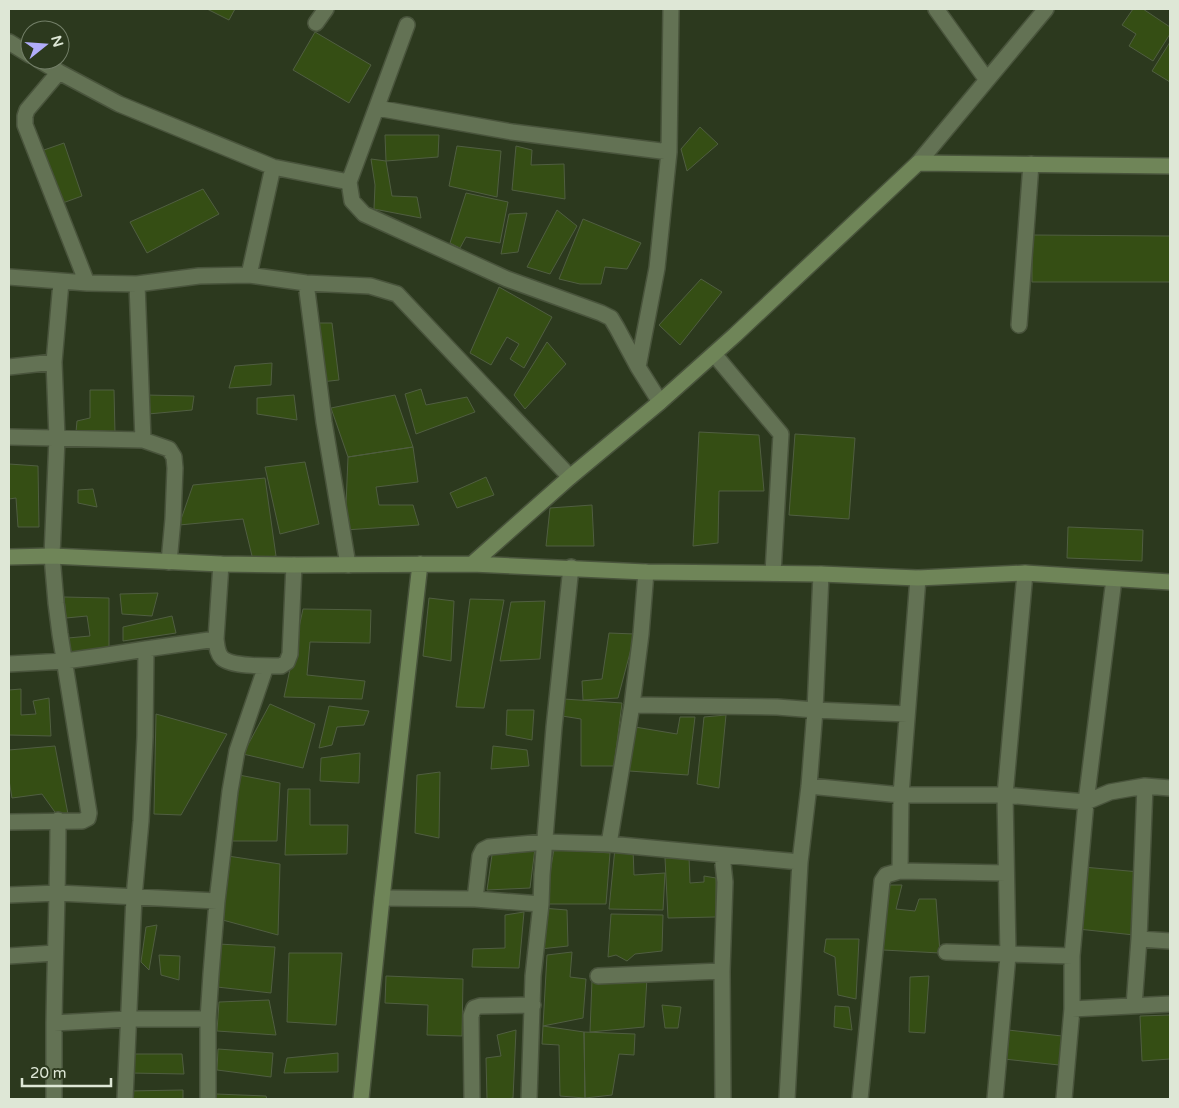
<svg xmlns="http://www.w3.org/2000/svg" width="1179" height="1108" font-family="'Varela Round',sans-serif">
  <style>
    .building { fill: #354e14; stroke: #505e41 }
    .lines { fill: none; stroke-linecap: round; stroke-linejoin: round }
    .street-casing { stroke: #49543c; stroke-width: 18 }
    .secondary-casing { stroke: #49543c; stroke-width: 18 }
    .street { stroke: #637254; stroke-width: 15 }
    .secondary { stroke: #6f8558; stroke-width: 15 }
  </style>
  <rect width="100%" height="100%" fill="#2c391e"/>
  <path class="building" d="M207,9H235L229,20Z
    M1133,9H1143L1170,27V34L1153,61L1129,46L1136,34L1122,25Z
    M315,32L371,65L349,103L293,70Z
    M1170,42V82L1152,71Z
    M700,127L718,144L687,171L681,149Z
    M385,135H439L438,157L386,161Z
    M64,143L82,196L60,204L41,151Z
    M457,146L501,151L497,197L449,186Z
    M516,146L532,150L531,165L564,164L565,199L512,190Z
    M371,159L386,161L392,196L417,197L421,218L374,209L375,185Z
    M203,189L219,214L147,253L130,222Z
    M466,193L508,202L500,243L466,237L460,248L450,243Z
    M557,210L577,226L550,274L527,267Z
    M527,213L518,252L501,254L509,214Z
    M583,219L641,243L627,269L605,267L601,284H580L559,279Z
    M1032,235L1170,236V282H1032Z
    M701,279L722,292L680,345L659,325Z
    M499,287L552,317L524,368L510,359L519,344L507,337L491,365L470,353Z
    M315,323H332L339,380L321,382Z
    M547,342L566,364L525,409L514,395Z
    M272,363L271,385L229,388L235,366Z
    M421,389L426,405L467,397L475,412L416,434L405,394Z
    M90,390H114L115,434L76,432L77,421L90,418Z
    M145,395L194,396L192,410L148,414Z
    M294,395L297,420L257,414V398Z
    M395,395L413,447L348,457L331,408Z
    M699,432L759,435L764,491H719L718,543L693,546Z
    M795,434L855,438L849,519L789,515Z
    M413,447L418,482L376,487L379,505H413L419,525L345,530L348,457Z
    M305,462L319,524L280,534L265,467Z
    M9,464L38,466L39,527H18L16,498L9,499Z
    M486,477L494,495L457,508L450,493Z
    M265,478L276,556L253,560L243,519L179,525L193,485Z
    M93,489L97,507L78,503V490Z
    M592,505L594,546H546L550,508Z
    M1068,527L1143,530L1142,561L1067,558Z
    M158,593L152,616L122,614L120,594Z
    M64,597L109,598V652H69L68,638L90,636L87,616L66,618Z
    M429,598L454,601L451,661L423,656Z
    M470,599L504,600L484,708L456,707Z
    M545,601L540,659L500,661L511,602Z
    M303,609L371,610L370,643L310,642L307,675L365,681L362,699L284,697Z
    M172,616L176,633L123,641V627Z
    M609,633L635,634L618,698L583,700L582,681L602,679Z
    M21,689V715L36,714L33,701L49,698L51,736L9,735V690Z
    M564,699L622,703L614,766H581V719L562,716Z
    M270,704L315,724L303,768L243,754Z
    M329,706L369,711L364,725L337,727L332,745L319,748Z
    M507,710H534L532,740L506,735Z
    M156,714L227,734L181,815L154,814Z
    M726,715L719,788L697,784L704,717Z
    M680,717H695L688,775L629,771L635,727L677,734Z
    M55,746L68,814L57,815L42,794L12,798L9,780V750Z
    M493,746L527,750L529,766L491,769Z
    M360,753L359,783L320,781L321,758Z
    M440,772L439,838L415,833L417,775Z
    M239,775L280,783L277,841H230Z
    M288,789H310V825H348L347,854L285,855Z
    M493,848H535L530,888L487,890Z
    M615,848L633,849L634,875L665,873L663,910L609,909Z
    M554,849L610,853L606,904H545Z
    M228,856L280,864L278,935L219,919Z
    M689,857L690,883L704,882V876L716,878V917L668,918L665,858Z
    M1083,867L1140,872L1134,935L1078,929Z
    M885,885H902L896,909L915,911L919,899H936L940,953L883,950Z
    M542,908L567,910L568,946L540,949Z
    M524,912L519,968L472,967L473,949L505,948V915Z
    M611,914L663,915L662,951L635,954L627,961L616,955L608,957Z
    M157,925L149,970L141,962L146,927Z
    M826,939H859L856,999L838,995L835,957L824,952Z
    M218,944L275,947L271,993L217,987Z
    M572,952L570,977L586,979L583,1018L543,1026L547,955Z
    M289,953H342L336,1025L287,1022Z
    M159,955L180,956L179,980L161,975Z
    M386,976L463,979L462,1036L427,1035L428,1005L385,1003Z
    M929,976L925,1033L909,1032L910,977Z
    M647,978L644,1027L590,1032L592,980Z
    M269,1000L276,1035L217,1031L219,1002Z
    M662,1005L681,1007L678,1028H665Z
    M835,1006L849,1007L852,1030L834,1027Z
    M1170,1015V1059L1142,1061L1140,1016Z
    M543,1026L584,1032L585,1098L560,1096L559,1045L542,1044Z
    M516,1030L513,1098L507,1099H487L486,1058L501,1056L497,1035Z
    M1008,1030L1062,1036L1059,1065L1004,1059Z
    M584,1032L635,1034L634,1055L619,1054L612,1095L585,1098Z
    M218,1049L273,1053L271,1077L217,1070Z
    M338,1053V1072L284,1073L287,1058Z
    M131,1054H182L184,1074L130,1073Z
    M183,1090V1099H128L127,1091Z
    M216,1094L266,1096L267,1099H216Z"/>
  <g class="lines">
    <g class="street-casing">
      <path id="street" d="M936,9L987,80
        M316,23L326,9
        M407,25L349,182L352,201L364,214L507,279L601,313L611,318L617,328L638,367L660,402
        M9,42L30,55
        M39,60L59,72L119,104L273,167L349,182
        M59,72L27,110L25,116V125L87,283
        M377,108L512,132L669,152
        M918,163L1046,9
        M249,275L273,167
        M9,277L87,283L137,284L199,276L249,275L306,283L370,286L397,294L570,477
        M306,283L324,422L348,565
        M137,284L143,440
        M1019,325L1031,164
        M714,354L781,434L773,573
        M9,367L54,362
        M638,367L657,268L669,152L671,9
        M9,437L143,440L169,449L174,457L175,468L173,519L169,562
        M221,564L216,639C217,646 217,653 222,658C232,667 267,666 281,666L287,662L290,654L294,565
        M9,664L65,661L101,656L146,649L216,639
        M632,705L777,707L815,710L907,714
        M809,786L901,795H1005L1086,802L1110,792L1127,789L1145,786L1170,788
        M58,820C58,888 55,955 54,1023L129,1019H208
        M9,822L82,821L88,818L89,813L60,634L56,603L52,556L57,438L54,362L61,282
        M609,844L632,705L641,634L646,572
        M722,855L725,882L722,971L723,1099
        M900,871L901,795L918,578
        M9,895L58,893L217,901
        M382,898L475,899L541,904
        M475,899L480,856L483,850L489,847L545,842L609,844L800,862
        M1139,939L1170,941
        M946,952L1072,956V1009L1064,1099
        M9,956L55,953
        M1072,956L1086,802L1114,579
        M598,976L722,971
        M1134,1006L1139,939L1145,786
        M1072,1009L1170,1004
        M54,1099V1023
        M125,1099L134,897L141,821L145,737L146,649
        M208,1099V1019L211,974L217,901L230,791L237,751L266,666
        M472,1099L471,1016L474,1008L480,1006L533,1005
        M529,1099L533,976L541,904L542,875L554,727L571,567
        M787,1099L800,862L809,786L815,710L821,574
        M860,1099L882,881L886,875L900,871L1006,873
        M995,1099L1008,955L1005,795L1025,573"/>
    </g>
    <g class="secondary-casing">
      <path id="secondary" d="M9,557L52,556L221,564L294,565L472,564L646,572L821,574L918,578L1025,573L1170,582
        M472,564L570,477L660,402L735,335L918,163L1170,166
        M361,1099L382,898L420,564"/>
    </g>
    <use href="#street" class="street"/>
    <use href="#secondary" class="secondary"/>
  </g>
  <rect width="1179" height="1108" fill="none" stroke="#dee7d6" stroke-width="20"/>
  <g transform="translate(45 45) rotate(73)"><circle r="24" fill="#2c391e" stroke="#737f68"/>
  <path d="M0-4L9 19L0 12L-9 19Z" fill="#b1adfa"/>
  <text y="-8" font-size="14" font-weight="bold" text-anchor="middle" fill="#dee7d6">N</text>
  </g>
  <path d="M22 1078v8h89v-8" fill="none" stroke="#dee7d6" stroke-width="2.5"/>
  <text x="30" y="1078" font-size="15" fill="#dee7d6" stroke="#2c391e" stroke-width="4" paint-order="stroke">20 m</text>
</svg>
